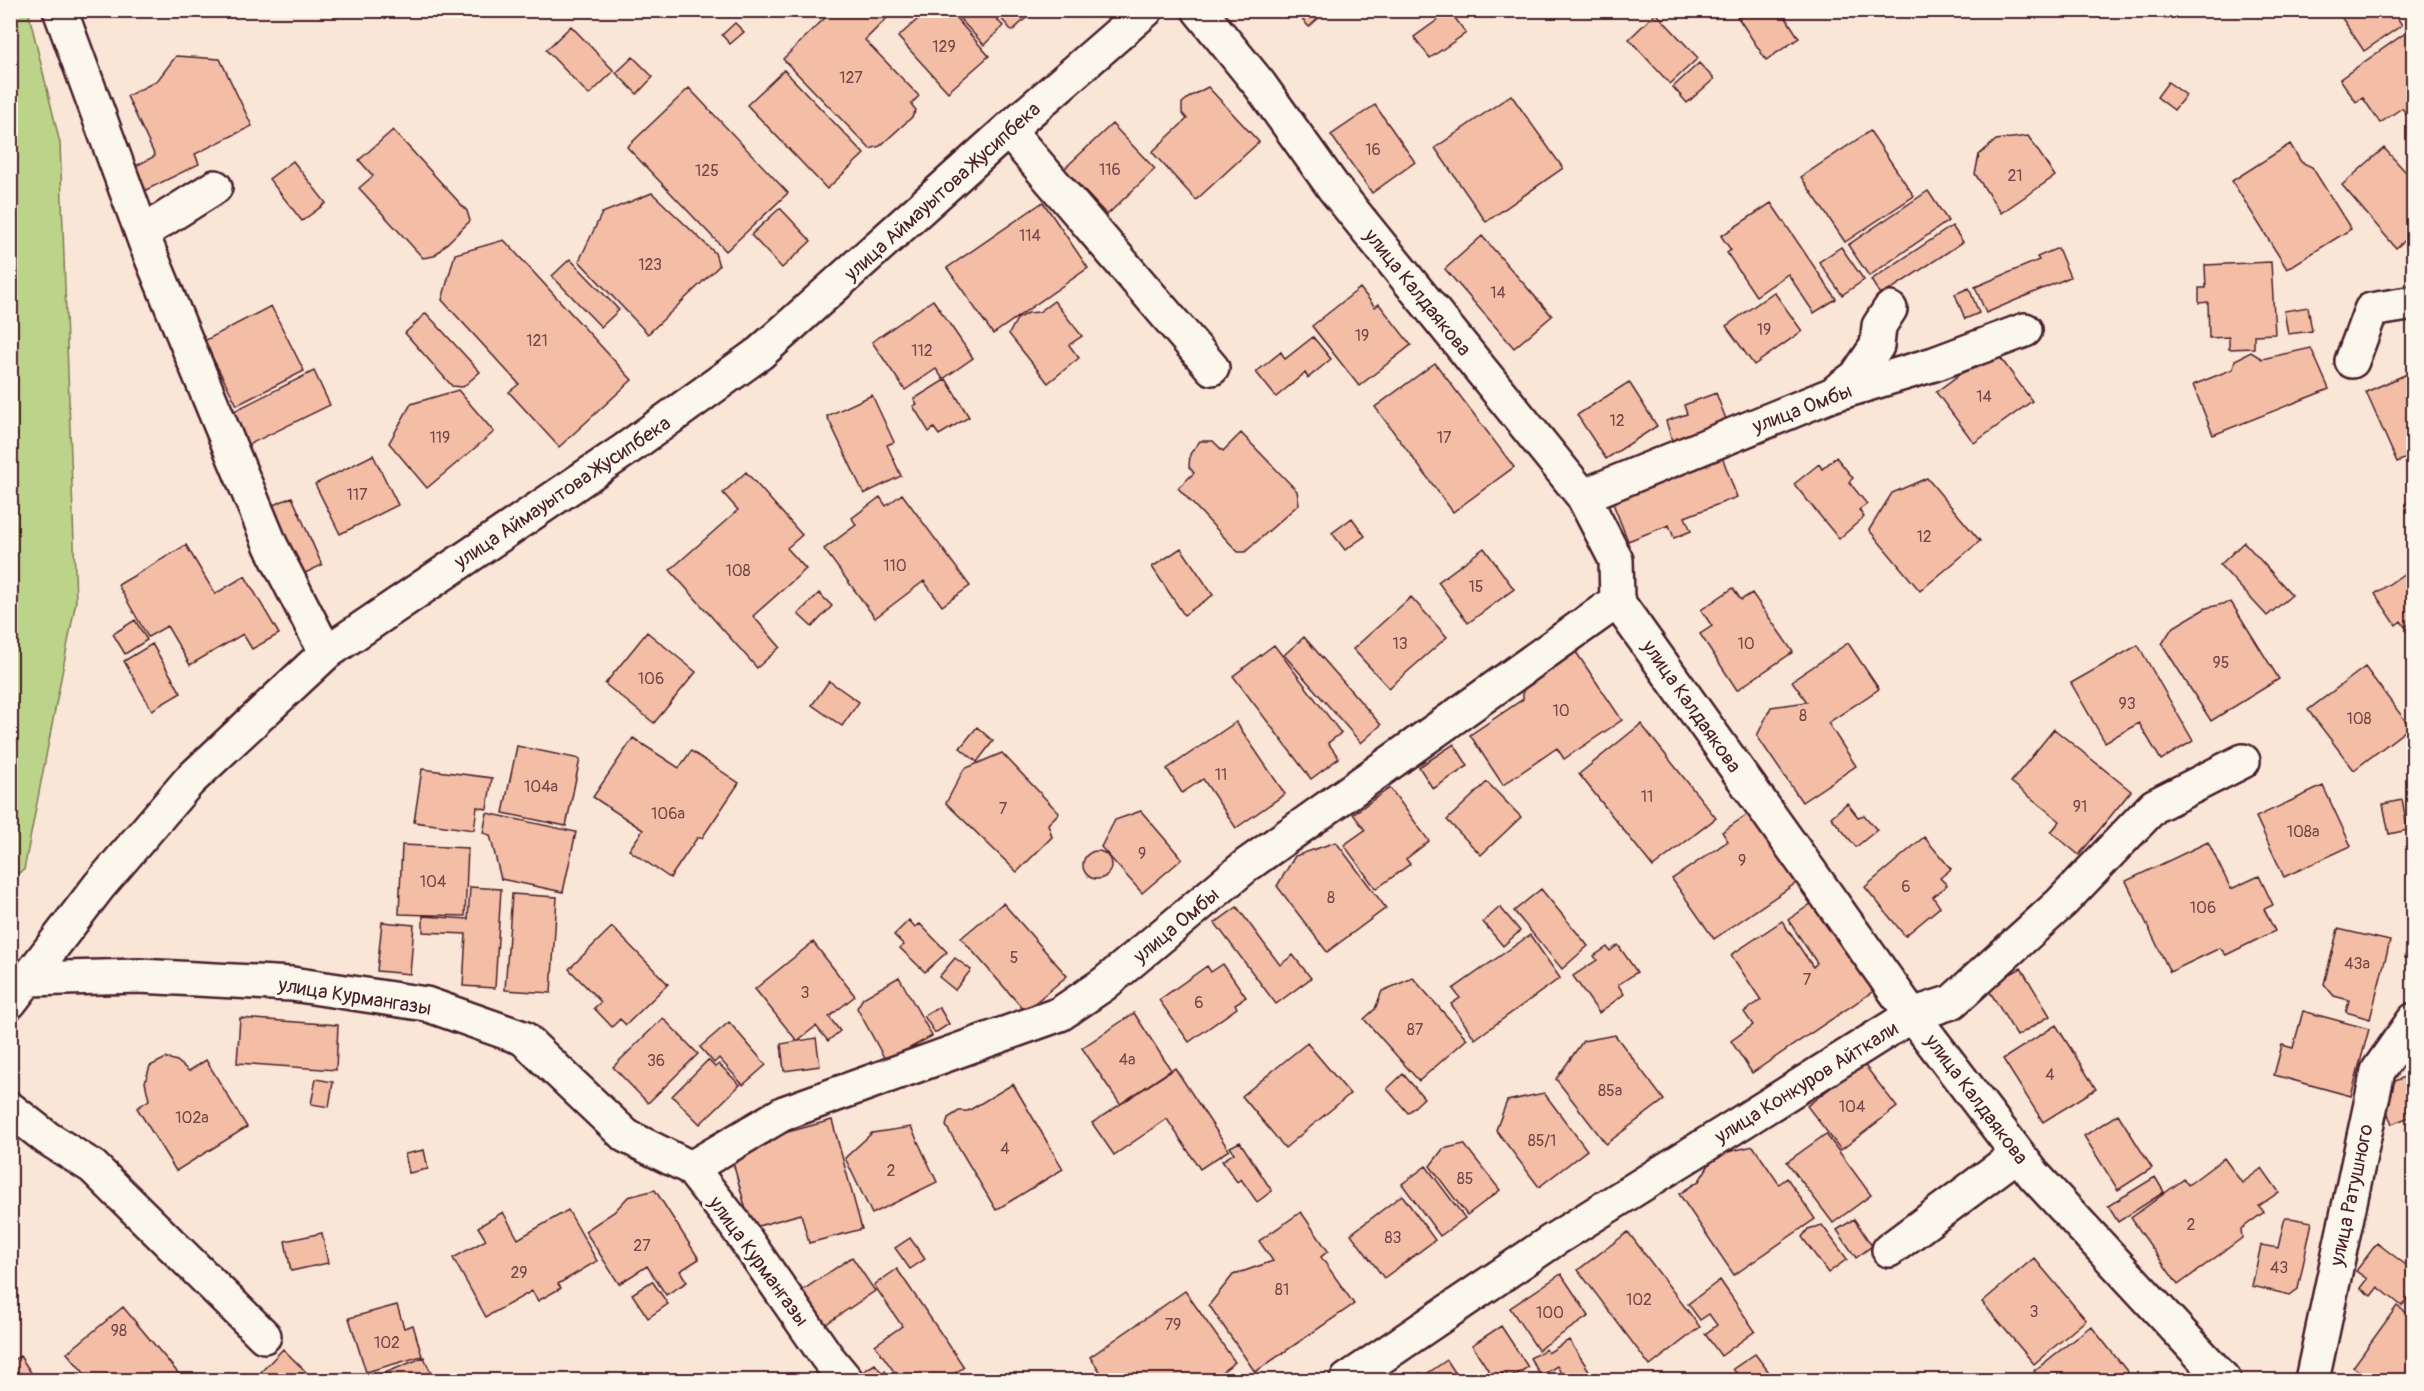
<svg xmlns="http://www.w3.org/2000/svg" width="2424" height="1391" font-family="Pangolin,sans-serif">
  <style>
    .green { fill: #bcd38a; stroke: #83795a; stroke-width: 1.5 }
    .building { fill: #f3bea5; stroke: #4a1f2b; stroke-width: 1.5 }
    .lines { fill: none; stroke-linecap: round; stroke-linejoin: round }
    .minor-casing { stroke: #4a1f2b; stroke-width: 38 }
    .minor { stroke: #fbf7ec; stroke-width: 33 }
    .labels { text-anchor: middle; stroke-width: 6; stroke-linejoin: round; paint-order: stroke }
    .number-label { font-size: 16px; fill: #74474a }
    .street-label { font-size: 20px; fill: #4a1f2b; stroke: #fbf7ec }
  </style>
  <rect width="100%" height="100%" fill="#f9e6d7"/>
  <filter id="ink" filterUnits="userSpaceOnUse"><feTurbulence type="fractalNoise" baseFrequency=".0167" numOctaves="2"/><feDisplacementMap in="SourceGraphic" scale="12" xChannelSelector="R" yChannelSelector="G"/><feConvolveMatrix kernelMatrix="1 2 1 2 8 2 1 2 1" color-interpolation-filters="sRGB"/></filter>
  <g filter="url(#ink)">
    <path class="green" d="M28,10L60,143L76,601L24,870L11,877L10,11Z"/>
    <path class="building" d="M833,10H881L888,17L865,40L919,96L911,104L916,110L912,117L880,146L870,149L783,59Z
      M928,10H949L989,56L948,92L898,37Z
      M968,10H988L1003,26L984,45L960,19Z
      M994,10H1035L1012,31Z
      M1294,10H1327L1309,27Z
      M1733,10H1781L1799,38L1766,60Z
      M2340,10H2392L2402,25L2364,51L2338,12Z
      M1450,11L1466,33L1430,58L1414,37Z
      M1656,13L1698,58L1670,84L1629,39Z
      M735,23L744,32L730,44L722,35Z
      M571,26L614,71L589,95L546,50Z
      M2414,27V125L2402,108L2380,123L2363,98L2356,102L2340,79Z
      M176,56L220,59L252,126L195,154L199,164L142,192L130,169L155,156L127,96L157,81Z
      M633,57L653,77L637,94L616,73Z
      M1699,63L1714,79L1687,103L1673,87Z
      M784,70L864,154L827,189L747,105Z
      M2168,82L2186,95L2174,110L2157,97Z
      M1208,87L1259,142L1196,200L1152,152L1187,119L1182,113V103L1191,96Z
      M689,88L788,193L726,251L627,147Z
      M1511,95L1563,168L1486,222L1435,148Z
      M1375,105L1415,162L1372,193L1331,135Z
      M1112,124L1155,169L1107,215L1064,169Z
      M393,130L467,211L470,221L434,256L423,258L359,188L373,176L359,160Z
      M1870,131L1914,196L1845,242L1801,177Z
      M2028,136L2055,176L2001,213L1975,174L1979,155L1996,140Z
      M2290,144L2301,162L2312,167L2351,229L2287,269L2232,181Z
      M2384,148L2414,181V233L2396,248L2342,185Z
      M293,161L326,203L302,221L269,179Z
      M1928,191L1948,221L1869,276L1848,245Z
      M652,193L715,253L719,266L648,334L579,261L602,213Z
      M1043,202L1088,268L993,334L947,268Z
      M1771,203L1836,299L1814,313L1788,274L1756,296L1727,253L1731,250L1721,236Z
      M780,208L811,241L782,268L751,235Z
      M1952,226L1963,242L1881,296L1871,280Z
      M1482,236L1552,316L1514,348L1445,269Z
      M504,240L632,380L559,447L509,392L519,384L442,300L455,254Z
      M1841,247L1864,280L1842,295L1819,262Z
      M2058,248L2070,277L1986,313L1975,287L2039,260L2037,257Z
      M570,259L619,310L601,327L552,276Z
      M2271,262L2275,334L2254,335V348L2229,349V337L2209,338L2208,302L2199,303V288H2206L2205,265Z
      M1360,288L1375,307L1379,304L1411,345L1359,386L1312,326Z
      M1969,288L1979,313L1965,319L1955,294Z
      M1774,292L1802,331L1754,365L1726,326Z
      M933,300L973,358L943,379L936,369L905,390L872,342Z
      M1054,301L1082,336L1069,345L1079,358L1048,383L1009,334L1017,319L1028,313L1039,312Z
      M271,306L304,371L237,405L204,341Z
      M2308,307L2312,331L2288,334L2284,311Z
      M426,313L480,372L463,387L452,386L405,333Z
      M1313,337L1331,359L1308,378L1305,373L1276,397L1256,372L1281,352L1285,359Z
      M2311,348L2329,389L2213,435L2193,385L2233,369L2235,360L2251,352L2262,359Z
      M1994,349L2032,401L1974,443L1936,392Z
      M1435,363L1514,467L1453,512L1375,407Z
      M314,371L330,405L246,446L230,413Z
      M2414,371V455L2397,462L2366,392Z
      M946,379L969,417L939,435L934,428L929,432L913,406L917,404L914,399Z
      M1629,382L1657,426L1606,459L1577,415Z
      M458,390L494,432L427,488L389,443L411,404Z
      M1716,393L1729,427L1674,447L1666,421L1687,414L1684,405Z
      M872,395L894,442L887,445L901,476L864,494L827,416Z
      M1241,433L1297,491L1299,504L1245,552H1238L1178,488L1194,473L1189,467L1190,454L1200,441H1213L1223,451Z
      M1721,454L1737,497L1685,517L1691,531L1674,538L1669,525L1628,541L1610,496Z
      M373,455L398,505L340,534L315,484Z
      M1836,457L1853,478L1849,482L1867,504L1859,510L1864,517L1839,539L1794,484L1819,464L1822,469Z
      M746,472L802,535L787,548L806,569L753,616L780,647L757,668L670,570L738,510L723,493Z
      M1927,478L1980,541L1920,591L1869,530L1892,493Z
      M902,494L970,586L942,606L924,581L875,618L824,549L856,525L852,518L880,497L886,506Z
      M292,497L322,565L301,575L271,506Z
      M1352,518L1365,536L1345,550L1332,533Z
      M2244,542L2292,595L2267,616L2220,565Z
      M186,545L215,594L245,576L279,634L252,649L243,634L190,665L167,626L148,637L118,585Z
      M1181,548L1213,595L1184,615L1152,567Z
      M1484,548L1514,589L1468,623L1438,582Z
      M2405,573L2414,586V621L2405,627L2401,621L2396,625L2375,594Z
      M1733,588L1741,600L1752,593L1793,652L1737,690L1700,634L1712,626L1701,610Z
      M819,593L832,606L812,627L798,614Z
      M1411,597L1447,637L1389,688L1353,649Z
      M2231,602L2279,679L2211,721L2162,644L2172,628L2206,608Z
      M135,620L147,640L125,654L113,634Z
      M647,632L696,672L654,723L605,684Z
      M1304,637L1381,725L1361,743L1284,655Z
      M1848,643L1879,689L1828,723L1856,766L1802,802L1757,736L1771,707L1807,702L1792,681Z
      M152,644L181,693L152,710L124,661Z
      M1274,645L1341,733L1328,743L1339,758L1311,779L1233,676Z
      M2138,645L2193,741L2161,760L2139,723L2105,742L2071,683Z
      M1576,652L1622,720L1564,759L1557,748L1503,785L1470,735L1523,699V688Z
      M2365,667L2410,727L2354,770L2308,710Z
      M829,681L859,702L842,726L812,705Z
      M1236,722L1285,794L1236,828L1203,779L1182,793L1167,769Z
      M1641,724L1716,818L1653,867L1579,774Z
      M977,727L993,741L977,762L960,748Z
      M2054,729L2131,791L2079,855L2051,832L2060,821L2011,782Z
      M633,738L679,768L691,751L739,783L702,838H697L670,878L629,850L643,830L593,797Z
      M1454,744L1468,766L1433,789L1419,767Z
      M517,746L580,759L566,826L503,813Z
      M1002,753L1059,813L1048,824L1052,837L1017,872L946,803L964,769Z
      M422,769L492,778L487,809L477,807L474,830L414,822Z
      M1487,782L1521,817L1481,855L1447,820Z
      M2323,786L2351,846L2284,877L2256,817Z
      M1390,788L1429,841L1406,859L1410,864L1376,889L1344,845L1365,830L1353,814Z
      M2402,800L2408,830L2389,834L2383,804Z
      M1847,803L1858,817L1864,815L1877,830L1856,847L1831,817Z
      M1141,811L1182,859L1142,893L1101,847L1115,820Z
      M1751,812L1799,881L1714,939L1672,879L1728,841L1722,832Z
      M487,813L576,832L563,892L501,879L490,835L483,833Z
      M1924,837L1951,869L1940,878L1947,885L1933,897L1940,907L1905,936L1865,887Z
      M1336,842L1386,908L1327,952L1277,886L1295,856Z
      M2208,842L2231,889L2259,876L2273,905L2264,909L2275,931L2226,955L2220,948L2170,972L2126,881Z
      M402,845L468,848L465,916L399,914Z
      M1083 865a14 14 0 1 1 28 0a14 14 0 1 1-28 0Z
      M470,887L501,889L495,988L463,986L466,934L423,932V916L468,919Z
      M1541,889L1588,946L1562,969L1514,911Z
      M512,894L557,897L551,993L505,990Z
      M1815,901L1875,990L1752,1073L1731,1041L1753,1025L1744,1012L1761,1000L1731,955L1782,921L1813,967L1817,963L1788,920Z
      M1003,903L1067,976L1025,1011L961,938Z
      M1237,907L1280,965L1293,955L1311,978L1276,1004L1215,923Z
      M1500,907L1520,931L1503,946L1483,922Z
      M909,920L915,927L920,924L947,952L925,972L900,948L904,945L894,935Z
      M382,922L414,925L410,974L377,971Z
      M612,927L668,984L626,1025L620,1019L612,1027L594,1008L601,1002L569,969Z
      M2338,929L2390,941L2370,1019L2346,1012L2349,1000L2334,996L2324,984Z
      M1530,935L1560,978L1475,1039L1451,1004L1460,998L1453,989Z
      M2409,937L2414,938V960L2405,958Z
      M813,942L855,996L829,1017L840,1031L828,1041L816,1026L797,1041L755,989Z
      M1618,945L1637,972L1618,985L1624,994L1599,1013L1573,976L1597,960L1594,956L1607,947L1610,951Z
      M955,958L971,970L955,990L939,977Z
      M1223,964L1246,997L1235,1004L1237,1008L1189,1042L1159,1000L1207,966L1211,972Z
      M2021,968L2050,1016L2017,1036L1987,987Z
      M899,977L932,1036L886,1061L857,1008L863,998Z
      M1413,978L1467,1039L1419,1081L1364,1019L1375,1009L1382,991Z
      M939,1007L949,1024L935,1033L924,1016Z
      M2303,1011L2369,1029L2351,1096L2274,1075L2282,1045L2293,1048Z
      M1134,1013L1171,1070L1120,1104L1082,1048Z
      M240,1018L338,1025L336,1070L237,1063Z
      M663,1018L698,1054L648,1103L613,1067Z
      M729,1022L766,1065L743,1085L719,1058L714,1063L700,1047Z
      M2056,1025L2096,1089L2043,1122L2003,1059Z
      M1615,1035L1664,1100L1606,1144L1556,1079L1583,1041Z
      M816,1038L820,1066L784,1071L781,1044Z
      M1307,1043L1350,1094L1285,1148L1242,1096Z
      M166,1058L177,1061L189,1071L206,1060L247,1127L176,1171L137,1108L149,1100L145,1082L150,1066Z
      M708,1060L715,1067L719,1064L740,1085L700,1124L672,1096Z
      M1863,1063L1897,1107L1841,1150L1807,1106Z
      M1175,1068L1229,1150L1200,1169L1167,1119L1114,1155L1092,1123Z
      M2414,1073V1115L2392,1124L2378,1088Z
      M1403,1074L1424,1098L1408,1113L1387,1089Z
      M316,1079L333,1082L329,1107L311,1104Z
      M1013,1084L1063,1169L996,1210L946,1126L948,1118L959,1111H968Z
      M1544,1093L1587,1150L1539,1187L1496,1130L1507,1101Z
      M2118,1114L2152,1168L2118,1190L2084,1136Z
      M832,1120L862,1229L809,1243L801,1214L751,1228L729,1148Z
      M911,1127L937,1182L872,1214L845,1158L872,1133Z
      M1826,1134L1871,1195L1833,1223L1787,1162Z
      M1240,1142L1272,1191L1257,1202L1241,1179L1237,1182L1222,1161L1234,1153L1230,1147Z
      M1464,1144L1500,1190L1467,1215L1430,1166L1443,1149Z
      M1753,1146L1779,1184L1787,1178L1815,1219L1734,1275L1679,1194L1699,1181L1715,1155Z
      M424,1150L428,1169L409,1173L405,1154Z
      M2224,1158L2242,1183L2262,1168L2279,1192L2259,1206L2264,1212L2241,1229L2242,1238L2178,1285L2131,1218L2184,1179L2188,1185Z
      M1426,1166L1465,1218L1440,1236L1402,1184Z
      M2155,1177L2164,1192L2118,1222L2108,1206Z
      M655,1190L699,1259L680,1271L687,1282L666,1295L647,1266L619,1284L585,1231L614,1212L628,1197Z
      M1402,1195L1435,1240L1384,1278L1351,1234Z
      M568,1210L597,1261L558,1284L561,1288L538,1301L532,1291L486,1317L453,1258L486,1240L478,1227L503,1212L518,1239Z
      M1301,1212L1328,1251L1321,1257L1354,1304L1255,1372L1209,1305L1233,1275L1273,1261L1259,1241Z
      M2285,1217L2312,1222L2298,1289L2290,1295L2252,1286L2261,1245L2278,1248Z
      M1854,1219L1872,1246L1856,1258L1837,1230Z
      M1822,1225L1847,1259L1828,1273L1802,1237L1808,1229Z
      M1628,1232L1700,1327L1650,1366L1578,1270Z
      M322,1233L328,1263L291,1271L285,1241Z
      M910,1238L925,1259L910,1269L895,1248Z
      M2377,1243L2414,1271V1291L2402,1306L2378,1287L2371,1296L2360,1288L2367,1279L2356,1271Z
      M852,1257L875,1291L823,1326L800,1292Z
      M2034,1258L2086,1320L2034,1364L1982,1302Z
      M897,1269L964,1367L945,1380H900L875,1345L902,1326L874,1285Z
      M1561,1274L1589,1316L1538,1350L1510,1308Z
      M1720,1280L1755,1331L1721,1356L1705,1334L1717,1325L1709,1314L1700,1320L1688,1304Z
      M652,1281L668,1304L648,1318L632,1294Z
      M1185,1291L1235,1362L1211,1380H1106L1090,1357Z
      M397,1305L404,1328L413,1325L422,1356L366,1372L349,1318Z
      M2397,1306L2414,1318V1380H2372L2353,1367Z
      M123,1307L183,1379L180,1380H90L67,1353Z
      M1501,1326L1528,1367L1509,1379L1505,1372L1494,1379L1472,1345Z
      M2091,1326L2130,1375L2124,1380H2041L2034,1371Z
      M1569,1340L1594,1378L1590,1380H1565L1557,1366L1541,1376L1530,1358L1546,1349L1548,1353Z
      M283,1349L314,1380H270L261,1372Z
      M1755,1354L1775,1380H1742L1733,1369Z
      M20,1356L36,1380H10V1362Z
      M424,1357L434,1380H370V1379Z
      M1447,1360L1460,1380H1411L1419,1373L1425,1375Z
      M875,1364L882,1373L885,1371L891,1380H871L864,1371Z"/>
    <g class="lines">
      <g class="minor-casing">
        <path id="minor" d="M60,10L146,244L214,409L271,546L326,653
          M1199,10L1260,85L1333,187L1583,496L1616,560L1617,601L1912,1015L2034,1175L2224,1380
          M1008,130L1212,368
          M142,233L215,187
          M2352,361L2371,310L2414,303
          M1838,390L1856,377L1877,346L1879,326L1890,309
          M1583,496L1831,395L1934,364L2025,330
          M28,979L139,976L292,984L426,1004L523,1038L626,1136L691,1168L734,1223L827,1357L846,1380
          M10,1002L99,886L189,781L326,653L625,450L760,353L1008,130L1146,10
          M10,1109L47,1138L93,1167L264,1336
          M691,1168L784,1113L1060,1014L1104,984L1247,865L1617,601
          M1889,1250L2018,1154
          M1347,1380L1552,1241L1734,1127L1912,1015L1952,1002L2061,903L2154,806L2243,761
          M2312,1380L2378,1071L2414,1020"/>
      </g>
      <use href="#minor" class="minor"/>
    </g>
  </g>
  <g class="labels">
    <g class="number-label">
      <text x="944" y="52">129</text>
      <text x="851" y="83">127</text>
      <text x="1373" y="155">16</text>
      <text x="1110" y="175">116</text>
      <text x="707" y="176">125</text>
      <text x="2015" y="181">21</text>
      <text x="1030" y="241">114</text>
      <text x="650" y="270">123</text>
      <text x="1498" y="298">14</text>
      <text x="1764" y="335">19</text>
      <text x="1362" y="341">19</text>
      <text x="537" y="346">121</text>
      <text x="922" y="356">112</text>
      <text x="1984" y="402">14</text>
      <text x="1617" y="426">12</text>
      <text x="440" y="443">119</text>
      <text x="1444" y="443">17</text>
      <text x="357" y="500">117</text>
      <text x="1924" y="542">12</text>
      <text x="895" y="571">110</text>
      <text x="738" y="576">108</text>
      <text x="1476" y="592">15</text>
      <text x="1400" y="649">13</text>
      <text x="1746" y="649">10</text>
      <text x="2221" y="668">95</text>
      <text x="651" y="684">106</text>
      <text x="2127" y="709">93</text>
      <text x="1561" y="716">10</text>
      <text x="1803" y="721">8</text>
      <text x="2359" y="724">108</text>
      <text x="1221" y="780">11</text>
      <text x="541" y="792">104а</text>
      <text x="1647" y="802">11</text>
      <text x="2080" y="812">91</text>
      <text x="1003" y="814">7</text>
      <text x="668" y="819">106а</text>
      <text x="2303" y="837">108а</text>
      <text x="1142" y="859">9</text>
      <text x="1742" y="866">9</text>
      <text x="433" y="887">104</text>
      <text x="1906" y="892">6</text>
      <text x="1331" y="903">8</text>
      <text x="2203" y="913">106</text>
      <text x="1014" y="963">5</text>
      <text x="2357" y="969">43а</text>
      <text x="1807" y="985">7</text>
      <text x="805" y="998">3</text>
      <text x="1199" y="1008">6</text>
      <text x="1415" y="1035">87</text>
      <text x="1127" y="1065">4а</text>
      <text x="656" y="1066">36</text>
      <text x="2050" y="1080">4</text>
      <text x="1610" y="1096">85а</text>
      <text x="1852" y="1112">104</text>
      <text x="192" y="1123">102а</text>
      <text x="1542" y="1146">85/1</text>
      <text x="1005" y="1154">4</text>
      <text x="891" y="1176">2</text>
      <text x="1465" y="1184">85</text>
      <text x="2191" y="1230">2</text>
      <text x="1393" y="1243">83</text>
      <text x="642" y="1251">27</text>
      <text x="2279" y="1273">43</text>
      <text x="519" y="1278">29</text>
      <text x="1282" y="1295">81</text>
      <text x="1639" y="1305">102</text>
      <text x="2034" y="1317">3</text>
      <text x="1550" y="1318">100</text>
      <text x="1173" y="1330">79</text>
      <text x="119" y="1336">98</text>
      <text x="387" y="1348">102</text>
    </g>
    <g class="street-label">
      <text transform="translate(942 191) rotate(-42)" y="7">улица Аймауытова Жусипбека</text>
      <text transform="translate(1418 292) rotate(51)" y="7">улица Калдаякова</text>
      <text transform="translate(1802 408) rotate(-21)" y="7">улица Омбы</text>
      <text transform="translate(562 492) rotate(-34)" y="7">улица Аймауытова Жусипбека</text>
      <text transform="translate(1692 706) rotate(55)" y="7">улица Калдаякова</text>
      <text transform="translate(1176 925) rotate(-40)" y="7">улица Омбы</text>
      <text transform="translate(355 996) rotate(9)" y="7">улица Курмангазы</text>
      <text transform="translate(1806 1082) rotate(-32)" y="7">улица Конкуров Айткали</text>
      <text transform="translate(1977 1099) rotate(53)" y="7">улица Калдаякова</text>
      <text transform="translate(2351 1195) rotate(-78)" y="7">улица Ратушного</text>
      <text transform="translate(759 1261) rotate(54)" y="7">улица Курмангазы</text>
    </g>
  </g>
  <rect width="2424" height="1391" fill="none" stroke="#fbf7ec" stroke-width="36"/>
  <rect x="18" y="18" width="2388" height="1355" fill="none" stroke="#4a1f2b" stroke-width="2" filter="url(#ink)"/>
</svg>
